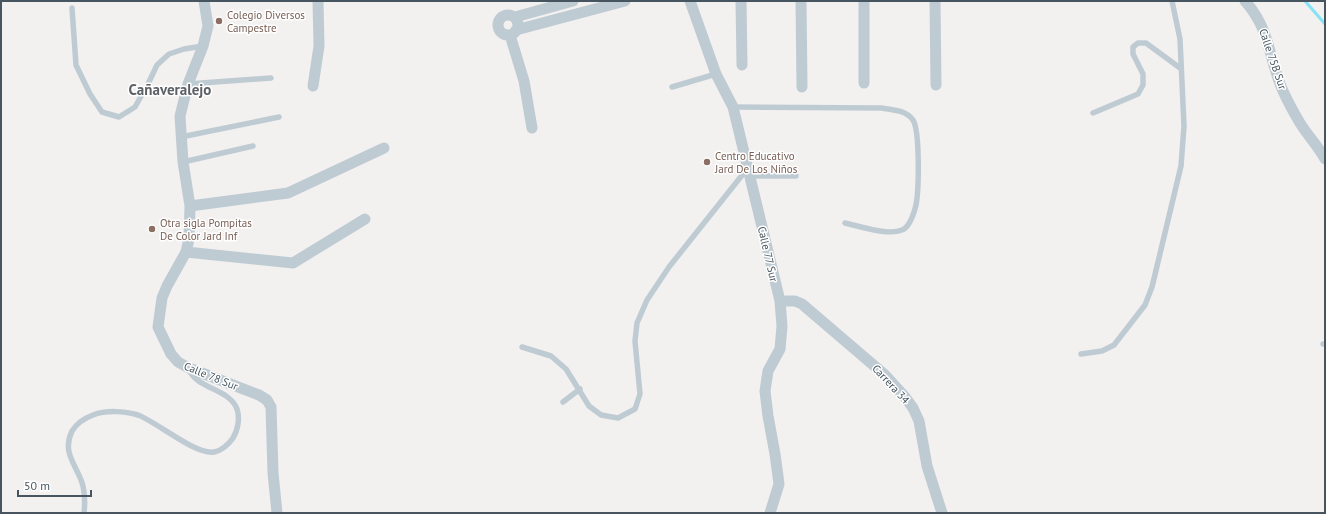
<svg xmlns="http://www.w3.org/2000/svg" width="1326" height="514" font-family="'PT Sans',sans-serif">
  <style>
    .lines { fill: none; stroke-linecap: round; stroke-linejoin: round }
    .stream { stroke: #84e3f4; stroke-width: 3 }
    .service { stroke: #bfcbd3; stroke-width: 5.5 }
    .minor { stroke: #bfcbd3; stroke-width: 11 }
    .education-dot { fill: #8d6e63; stroke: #fff; stroke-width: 1.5 }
    .labels { text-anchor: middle; stroke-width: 3; stroke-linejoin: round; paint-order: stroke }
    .education-label { font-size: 11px; fill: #785e54; stroke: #fff; text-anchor: start }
    .street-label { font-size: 11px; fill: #46555f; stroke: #fff }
    .district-label { font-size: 15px; font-weight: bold; fill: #5c6166; stroke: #fff }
  </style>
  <rect width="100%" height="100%" fill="#f3f0f0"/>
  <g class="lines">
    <path class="stream" d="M1305,1L1325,24"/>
    <path class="service" d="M72,8L76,65L90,94L102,112L119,117L135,107L148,84L157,65L169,54L184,49L203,46
      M188,84L271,78
      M672,87L716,74
      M733,107L882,108C893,110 906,110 913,120C920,131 919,190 916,205C914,213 910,227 902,230C888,236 859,226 845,223
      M1093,113L1138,94L1143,85V74L1133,54V47L1138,43H1146L1180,68
      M181,137L279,117
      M183,162L253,146
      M750,176H796
      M1323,344H1325
      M522,347L551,356L566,369L589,406L601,415L618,418L635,409L640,394L635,341L637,323L647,300L669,267L747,169
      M1081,354L1102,351L1114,345L1145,305L1152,287L1181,166L1184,126L1180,39L1172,1
      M563,402L580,389
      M84,513C85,504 85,495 83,486C78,466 61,454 72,431C77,423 85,418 93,415C106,410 125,411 138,415C157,422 195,455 214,452C221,451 229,444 233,438C238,430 240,418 237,409C229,388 196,389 189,369"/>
    <path class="minor" d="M204,1L208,26L203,46L188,84L180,116L183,162L190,206L189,239L186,252L167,286L162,298L158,327L171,354L178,362L189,368L259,395L267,400L271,407L273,473L277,513
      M690,1L716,74L733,107L780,301L782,326L780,349L768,371L765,391L768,416L775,454L779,484L770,513
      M741,1L742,65
      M801,1L802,87
      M864,1V83
      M935,1L936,85
      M1245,1C1271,30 1268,58 1283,91C1288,102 1294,113 1300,123C1308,136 1318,146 1325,159
      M498 25a10 10 0 1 1 20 0a10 10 0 1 1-20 0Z
      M515,17L573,1
      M516,30L625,1
      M510,35L524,81L532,128
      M313,86L319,46L318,1
      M190,206L288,193L384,148
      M186,252L293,263L365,219
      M780,301H795L802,304L885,375L905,397L913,408L919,421L927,466L942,513"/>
  </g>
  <g class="education-dot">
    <circle cx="219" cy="21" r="4"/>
    <circle cx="707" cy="162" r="4"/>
    <circle cx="152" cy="229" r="4"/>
  </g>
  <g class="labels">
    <g class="education-label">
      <text x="227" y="19">Colegio Diversos<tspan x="227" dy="13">Campestre</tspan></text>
      <text x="715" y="160">Centro Educativo<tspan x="715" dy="13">Jard De Los Niños</tspan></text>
      <text x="160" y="227">Otra sigla Pompitas<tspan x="160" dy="13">De Color Jard Inf</tspan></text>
    </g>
    <g class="street-label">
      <text transform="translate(1273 59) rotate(71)" y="4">Calle 75B Sur</text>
      <text transform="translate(768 254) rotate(77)" y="4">Calle 77 Sur</text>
      <text transform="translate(211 376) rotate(22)" y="4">Calle 78 Sur</text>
      <text transform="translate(891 384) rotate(47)" y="4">Carrera 34</text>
    </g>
    <g class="district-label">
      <text x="170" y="95">Cañaveralejo</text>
    </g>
  </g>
  <rect width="1326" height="514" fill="none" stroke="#46555f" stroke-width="4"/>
  <path d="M18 490v6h73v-6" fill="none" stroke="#46555f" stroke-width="2"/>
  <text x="24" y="490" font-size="12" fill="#46555f" stroke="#ffffff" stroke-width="3" paint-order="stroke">50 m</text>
</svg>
